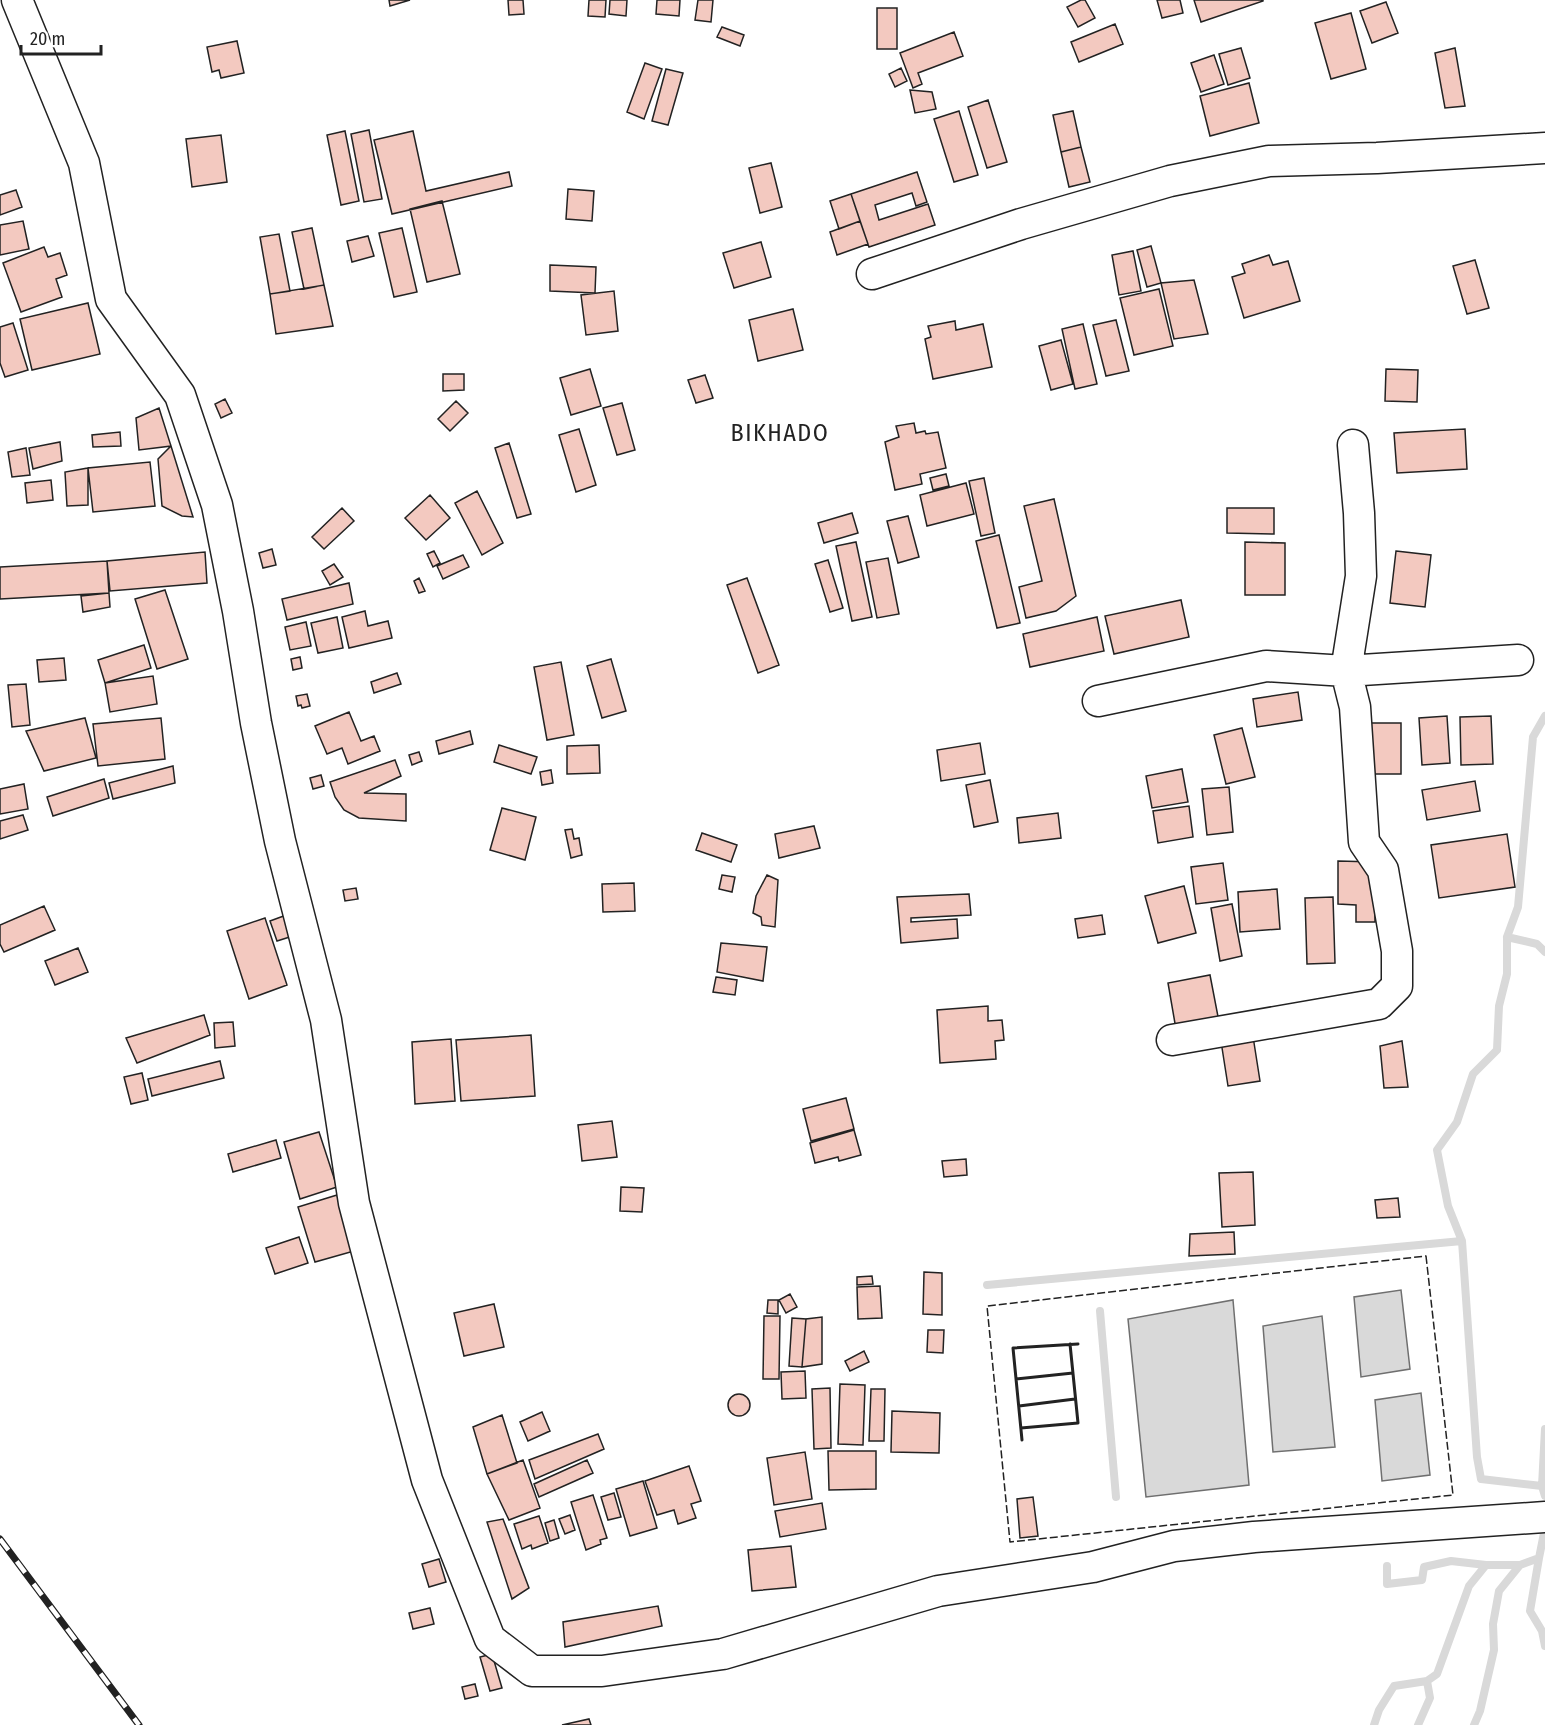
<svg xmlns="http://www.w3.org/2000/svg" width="1545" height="1725" font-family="'Fira Sans Condensed',sans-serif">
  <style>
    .water { fill: #d9d9d9; stroke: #6f6f6f; stroke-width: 1.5 }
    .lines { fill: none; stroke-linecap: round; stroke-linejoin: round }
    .stream { stroke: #d9d9d9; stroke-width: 8 }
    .building { fill: #f3c9c0; stroke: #222; stroke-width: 1.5 }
    .minor-casing { stroke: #222; stroke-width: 33 }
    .minor { stroke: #fff; stroke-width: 30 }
    .rail-casing { stroke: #222; stroke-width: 7 }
    .rail { stroke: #fff; stroke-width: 4.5; stroke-dasharray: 14; stroke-linecap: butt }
    .fence { stroke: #222; stroke-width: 1.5; stroke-dasharray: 8 3; stroke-linecap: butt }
    .wall { stroke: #222; stroke-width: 3 }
    .labels { text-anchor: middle; stroke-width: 4.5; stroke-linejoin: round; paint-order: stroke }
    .quarter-label { font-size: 24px; letter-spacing: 1.5px; fill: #222; stroke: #fff }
  </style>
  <rect width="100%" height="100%" fill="#fff"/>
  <path class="water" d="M1401,1290L1410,1369L1361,1377L1354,1297Z
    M1233,1300L1249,1485L1146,1497L1128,1319Z
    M1322,1316L1335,1447L1273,1452L1263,1326Z
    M1421,1393L1430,1475L1382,1481L1375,1400Z"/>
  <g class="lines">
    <path class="stream" d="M1545,716L1533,737L1518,907L1507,937L1537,944L1545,952
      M1507,937V974L1499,1006L1497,1050L1473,1074L1457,1122L1437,1150L1448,1206L1462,1241L1477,1457L1481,1479L1542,1486
      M987,1285L1462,1241
      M1100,1311L1116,1497
      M1545,1429L1542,1486L1545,1496
      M1539,1558L1530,1611L1542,1631L1545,1646
      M1387,1566V1584L1422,1580L1424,1567L1451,1561L1486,1565
      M1374,1725L1379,1710L1394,1686L1427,1681L1437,1674L1469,1586L1486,1565H1520
      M1418,1725L1430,1698L1427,1681
      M1474,1725L1480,1711L1494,1650L1493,1624L1499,1591L1520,1565L1539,1558L1544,1533"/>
  </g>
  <path class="building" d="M389,0H410L390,6Z
    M508,0H523L524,14L509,15Z
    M589,0H606L605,17L588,16Z
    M610,0H627L626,16L609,14Z
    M657,0H680L679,16L656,14Z
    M698,0H713L711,22L695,20Z
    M1081,0H1085L1095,18L1078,27L1067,7Z
    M1157,0H1180L1183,13L1162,18Z
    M1194,0H1263V1L1201,22Z
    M1386,2L1398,33L1372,43L1360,11Z
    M877,8H897V49H877Z
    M1351,13L1366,69L1331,79L1315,23Z
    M1115,24L1123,44L1079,62L1071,42Z
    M722,27L744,35L740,46L717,37Z
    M954,32L963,56L918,73L922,84L913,88L900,53Z
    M237,41L244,73L221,78L219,70L212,72L207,47Z
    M1241,48L1250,78L1228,85L1219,54Z
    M1455,48L1465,106L1445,108L1435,53Z
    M1214,55L1224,84L1201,92L1191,63Z
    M645,63L662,69L644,119L627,112Z
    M901,68L907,81L895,87L889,74Z
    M666,69L683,73L668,125L652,121Z
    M1249,83L1259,123L1210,136L1200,96Z
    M910,90L932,92L936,109L915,113Z
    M988,100L1007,162L987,168L968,107Z
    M959,111L978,175L954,182L934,119Z
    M1073,111L1081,147L1061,152L1053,115Z
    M369,130L382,199L364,202L351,134Z
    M345,131L359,201L341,205L327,135Z
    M413,131L426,191L509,172L512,186L392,214L374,140Z
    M221,135L227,182L192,187L186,139Z
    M1081,147L1090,182L1069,187L1061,152Z
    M771,163L782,207L760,213L749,168Z
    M917,172L927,202L916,206L912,193L875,205L879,220L928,204L935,225L869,247L851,194Z
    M568,189L594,191L592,221L566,219Z
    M16,190L22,207L0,215V195Z
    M851,194L860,221L839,229L830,201Z
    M442,201L460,274L427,282L410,209Z
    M23,221L29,249L0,255V225Z
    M860,221L868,244L837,255L830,232Z
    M312,228L324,285L304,289L292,232Z
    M402,228L417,292L394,297L379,233Z
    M279,234L290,291L270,294L260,237Z
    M368,236L374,256L352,262L347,241Z
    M761,242L771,277L734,288L723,253Z
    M1151,246L1161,283L1147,287L1137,250Z
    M44,247L48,257L60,253L67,275L56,279L62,297L21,312L3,263Z
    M1133,251L1141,291L1119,295L1112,255Z
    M1269,255L1273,265L1288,261L1300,301L1244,318L1232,277L1245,273L1242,264Z
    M1475,260L1489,308L1467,314L1453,266Z
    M550,265L596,267L595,293L550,291Z
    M1194,280L1208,334L1174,339L1161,283Z
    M324,285L333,326L276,334L270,294Z
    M1159,289L1173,346L1134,355L1120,298Z
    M614,291L618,331L586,335L581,295Z
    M88,303L100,354L32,370L20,319Z
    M793,309L803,350L758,361L749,320Z
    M1116,320L1129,371L1106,376L1093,325Z
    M955,321L956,330L983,324L992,367L933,379L925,339L931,337L928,326Z
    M13,323L28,370L5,377L0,363V327Z
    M1083,324L1097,384L1075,389L1062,329Z
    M1061,340L1073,384L1051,390L1039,346Z
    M590,369L601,406L571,415L560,378Z
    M1386,369L1418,370L1417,402L1385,401Z
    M443,374H464V390L443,391Z
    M705,375L713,398L696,403L688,380Z
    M225,399L232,413L221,418L215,404Z
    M456,401L468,413L450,431L438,419Z
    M622,403L635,450L617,455L603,408Z
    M159,408L171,446L139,450L136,418Z
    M914,423L916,433L925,431L926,434L938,432L946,468L920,474L922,484L895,490L885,442L899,437L896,426Z
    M579,429L596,485L576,492L559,435Z
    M1465,429L1467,469L1397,473L1394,433Z
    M120,432L121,446L93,447L92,435Z
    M60,442L62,461L33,469L29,448Z
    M509,443L531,514L517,518L495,448Z
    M171,446L193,517L182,516L162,506L158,459Z
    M26,448L30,475L12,477L8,452Z
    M150,462L155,506L93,512L88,468Z
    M88,468V505L67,506L65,472Z
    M946,474L949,486L933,490L930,478Z
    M984,478L995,533L981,536L969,481Z
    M51,480L53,500L27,503L25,483Z
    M966,483L974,514L927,526L920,495Z
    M477,491L503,543L482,555L455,503Z
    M430,495L450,518L426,540L405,518Z
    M1054,499L1076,596L1056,611L1026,618L1019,587L1042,581L1024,506Z
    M342,508L354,521L324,549L312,537Z
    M1227,508H1274V534L1227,533Z
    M852,513L858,533L824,543L818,523Z
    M908,516L919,557L898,563L887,521Z
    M999,535L1020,623L997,628L976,541Z
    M856,542L872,617L852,621L836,546Z
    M1245,542L1285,543V595H1245Z
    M272,549L276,565L263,568L259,553Z
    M434,551L440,563L433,567L427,554Z
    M1396,551L1431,555L1425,607L1390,603Z
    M205,552L207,583L110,591L107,561Z
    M463,555L469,567L443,579L437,566Z
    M888,558L899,614L877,618L866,562Z
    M828,560L843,608L830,612L815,564Z
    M107,561L109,593L0,599V567Z
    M334,564L343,577L330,585L322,571Z
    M419,578L425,591L419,593L414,581Z
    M747,578L779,665L758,673L727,585Z
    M349,583L353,604L287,620L282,599Z
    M165,590L188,659L157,669L135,599Z
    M109,593L110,607L83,612L81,596Z
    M1181,600L1189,637L1114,654L1105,616Z
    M365,611L368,626L388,621L392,638L349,648L342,617Z
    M337,617L343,648L318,653L311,623Z
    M1097,617L1104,651L1030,667L1023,634Z
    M306,622L311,646L290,650L285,627Z
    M144,645L151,668L105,683L98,660Z
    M300,657L302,668L293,670L291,659Z
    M64,658L66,680L39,682L37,660Z
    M611,659L626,711L602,718L587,666Z
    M561,662L574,735L547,740L534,667Z
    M397,673L401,684L374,693L371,682Z
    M153,676L157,704L110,712L105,683Z
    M26,684L30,725L12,727L8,685Z
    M1298,692L1302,720L1257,727L1253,699Z
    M307,694L310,706L302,708L301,705L298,706L296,696Z
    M349,712L361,741L374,736L380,751L348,764L342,748L327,754L315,726Z
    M1447,716L1450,763L1422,765L1419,718Z
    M1491,716L1493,764L1461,765L1460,717Z
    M85,718L96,758L44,771L26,731Z
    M161,718L165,759L98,766L93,724Z
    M1363,723H1401V774H1363Z
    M1242,728L1255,777L1226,784L1214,735Z
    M470,731L473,744L439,754L436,741Z
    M980,743L985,774L941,781L937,750Z
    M499,745L537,757L531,774L494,762Z
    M599,745L600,773L567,774V746Z
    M419,752L422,761L412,765L409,755Z
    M395,760L401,776L364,793L406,794V821L359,818L344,810L335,797L330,782Z
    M173,766L175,783L113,799L109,783Z
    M1182,769L1188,802L1152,808L1146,776Z
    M551,770L553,783L542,785L540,772Z
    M321,775L324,786L313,789L310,778Z
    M104,779L109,798L53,816L47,797Z
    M990,780L998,822L974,827L966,785Z
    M1475,781L1480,811L1427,820L1422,790Z
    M24,784L28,809L0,814V789Z
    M1229,787L1233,832L1207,835L1202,789Z
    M1189,806L1193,837L1158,843L1153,811Z
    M502,808L536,817L525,860L490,850Z
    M1058,813L1061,838L1019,843L1017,818Z
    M23,815L28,830L0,839V821Z
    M814,826L820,848L779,858L775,834Z
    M572,829L574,839L579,838L582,855L571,858L565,830Z
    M702,833L737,845L731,862L696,850Z
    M1507,834L1515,887L1439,898L1431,845Z
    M1338,861L1375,862V922H1356V905L1338,904Z
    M1223,863L1228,900L1196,904L1191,867Z
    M722,875L735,877L732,892L719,889Z
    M767,875L778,880L775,927L762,925L761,917L753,913L756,896Z
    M634,883L635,911L603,912L602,884Z
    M1184,886L1196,933L1158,943L1145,896Z
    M356,888L358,899L345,901L343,890Z
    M1277,889L1280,929L1240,932L1238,892Z
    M969,894L971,915L911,918V922L957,919L958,938L901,943L897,897Z
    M1333,897L1335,963L1307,964L1305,898Z
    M1232,904L1242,956L1220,961L1211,908Z
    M44,906L55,930L4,952L0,944V925Z
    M289,914L296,935L277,941L270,921Z
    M1102,915L1105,934L1078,938L1075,919Z
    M265,918L287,985L249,999L227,931Z
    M721,943L767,947L763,981L717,972Z
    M78,948L88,972L55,985L45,961Z
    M1210,975L1220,1027L1177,1035L1168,983Z
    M716,977L737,980L735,995L713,992Z
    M988,1006V1021L1002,1020L1004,1040L995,1041L996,1059L940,1063L937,1010Z
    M204,1015L210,1035L137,1063L126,1038Z
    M233,1022L235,1046L215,1048L214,1023Z
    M1252,1030L1260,1081L1228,1086L1220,1035Z
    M531,1035L535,1096L461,1101L456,1040Z
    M451,1039L455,1101L415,1104L412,1042Z
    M1402,1041L1408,1087L1384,1088L1380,1046Z
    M220,1061L224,1078L152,1096L148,1079Z
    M142,1073L148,1100L131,1104L124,1077Z
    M846,1098L854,1129L811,1141L803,1109Z
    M612,1121L617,1157L582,1161L578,1125Z
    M854,1130L861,1155L839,1161L838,1157L815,1163L810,1143Z
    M319,1132L337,1187L300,1199L284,1142Z
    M276,1140L281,1158L233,1172L228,1154Z
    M966,1159L967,1175L944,1177L942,1161Z
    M1253,1172L1255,1225L1222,1227L1219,1173Z
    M621,1187L644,1188L642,1212L620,1211Z
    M337,1195L354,1251L315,1262L298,1207Z
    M1398,1198L1400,1217L1377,1218L1375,1200Z
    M1234,1232L1235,1254L1189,1256L1190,1234Z
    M299,1237L308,1263L275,1274L266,1248Z
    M924,1272L942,1273V1315L923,1314Z
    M872,1276L873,1284L857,1285V1277Z
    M880,1286L882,1318L858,1319L857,1287Z
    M790,1294L797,1307L786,1313L779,1300Z
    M768,1300H778V1314L767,1313Z
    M494,1304L504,1347L464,1356L454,1313Z
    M764,1316H780L779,1379H763Z
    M822,1317V1364L802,1367L806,1319Z
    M792,1318L806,1319L802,1367L789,1366Z
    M928,1330H944L943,1353L927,1352Z
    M864,1351L869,1362L850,1371L845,1361Z
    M805,1371L806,1398L782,1399L781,1372Z
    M840,1384L865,1385L863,1445L838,1444Z
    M830,1388L831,1448L814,1449L812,1389Z
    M871,1389H885L884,1441H869Z
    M728 1405a11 11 0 1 1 22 0a11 11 0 1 1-22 0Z
    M892,1411L940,1413L939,1453L891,1452Z
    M542,1412L550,1431L528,1441L520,1422Z
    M502,1415L517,1463L487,1474L473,1427Z
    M598,1434L604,1449L535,1479L529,1460Z
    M828,1451H876V1489L829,1490Z
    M805,1452L812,1499L774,1505L767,1458Z
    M523,1460L540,1508L509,1520L487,1474Z
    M587,1460L593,1473L539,1497L534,1484Z
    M689,1466L701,1501L691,1504L696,1518L678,1524L674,1510L657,1515L645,1481Z
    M643,1481L657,1528L630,1536L616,1489Z
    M614,1493L621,1517L608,1520L601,1497Z
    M593,1495L607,1538L600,1540L601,1544L586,1550L571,1502Z
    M1033,1497L1038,1536L1020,1538L1017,1499Z
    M822,1503L826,1529L780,1537L775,1511Z
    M570,1515L575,1530L565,1534L559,1519Z
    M539,1516L548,1543L532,1549L531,1545L522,1549L514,1524Z
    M503,1519L529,1588L512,1599L487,1522Z
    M554,1520L559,1538L550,1541L545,1523Z
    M791,1546L796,1587L752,1591L748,1550Z
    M439,1559L446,1582L429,1587L422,1564Z
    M658,1606L662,1626L565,1647L563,1622Z
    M430,1608L434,1624L413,1629L409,1613Z
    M492,1654L502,1688L490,1691L480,1657Z
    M475,1684L478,1696L465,1699L462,1687Z
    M589,1719L591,1725H562Z"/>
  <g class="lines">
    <g class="minor-casing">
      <path id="minor" d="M17,0L84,163L111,299L180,395L217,505L238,611L256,723L280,841L326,1020L354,1203L427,1480L490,1639L532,1671H602L723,1654L938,1591L1093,1567L1174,1546L1254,1537L1545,1517
        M872,274L1021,224L1170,181L1269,161L1377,158L1545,148
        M1098,701L1266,666L1346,671L1518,660
        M1172,1040L1379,1004L1397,986V951L1383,870L1364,842L1355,707L1346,671L1361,576L1359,513L1353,445"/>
    </g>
    <use href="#minor" class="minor"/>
    <g class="rail-casing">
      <path id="rail" d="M0,1539L139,1725"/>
    </g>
    <use href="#rail" class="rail"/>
    <path class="fence" d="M1426,1256L1453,1495L1010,1542L987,1306Z"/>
    <path class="wall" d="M1016,1379L1073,1373
      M1019,1406L1075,1399
      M1021,1428L1078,1423L1070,1344
      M1022,1440L1013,1348L1078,1344"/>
  </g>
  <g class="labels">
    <g class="quarter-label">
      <text x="780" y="441">BIKHADO</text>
    </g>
  </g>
  <path d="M21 45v9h80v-9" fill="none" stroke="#222222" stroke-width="3"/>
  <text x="30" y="45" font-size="18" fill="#222222" stroke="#ffffff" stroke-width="4.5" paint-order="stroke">20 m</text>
</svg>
